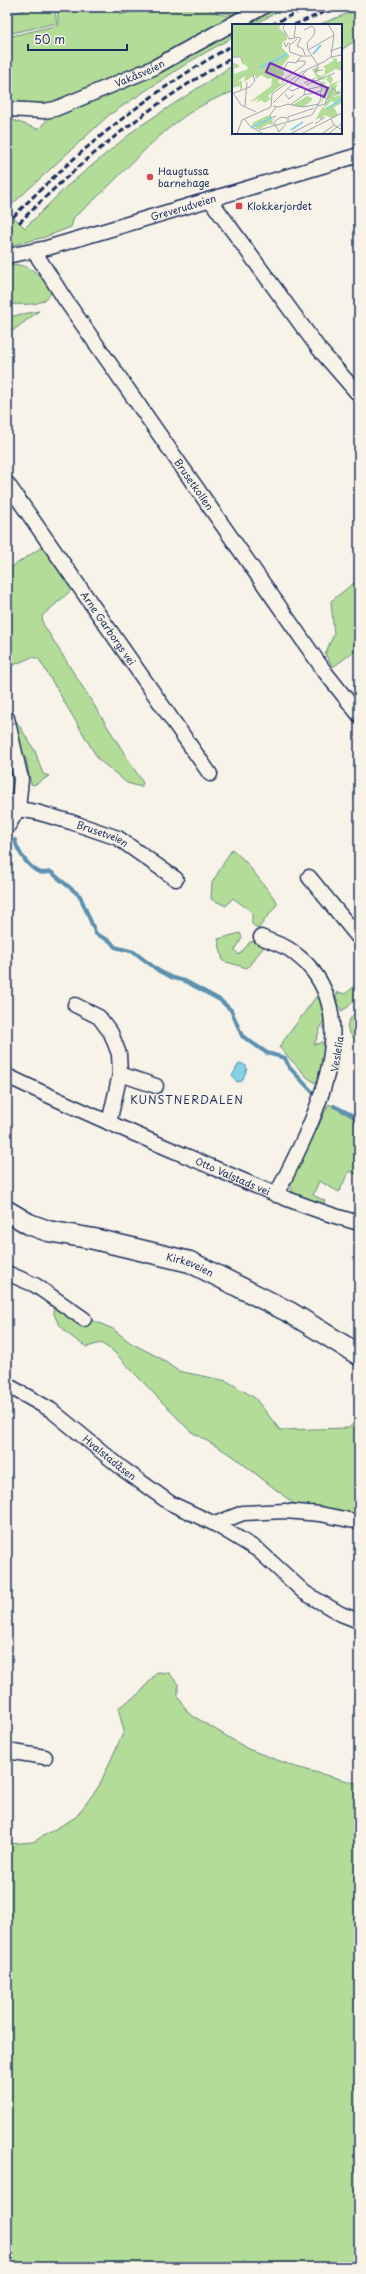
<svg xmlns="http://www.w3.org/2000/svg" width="366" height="2274" font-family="'Playpen Sans',sans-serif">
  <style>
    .green { fill: #b3dc99; stroke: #67867c }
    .water { fill: #85d1e5; stroke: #5b90af }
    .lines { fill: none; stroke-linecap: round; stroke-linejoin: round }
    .stream { stroke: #5b90af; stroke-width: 4 }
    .street-casing { stroke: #1b2f5e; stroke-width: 17 }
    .secondary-casing { stroke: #1b2f5e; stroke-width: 23 }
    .street { stroke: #f7f3e8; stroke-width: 14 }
    .secondary { stroke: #f7f3e8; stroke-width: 20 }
    .rail { stroke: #1b2f5e; stroke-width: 3; stroke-dasharray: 6 3; stroke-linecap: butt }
    .poi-dot { fill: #d1495b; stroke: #f7f3e8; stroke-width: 1.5 }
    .labels { text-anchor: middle; stroke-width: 3; stroke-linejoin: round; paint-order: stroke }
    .street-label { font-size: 10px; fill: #1b2f5e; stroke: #f7f3e8 }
    .poi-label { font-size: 10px; fill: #1b2f5e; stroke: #f7f3e8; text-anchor: start }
    .neighbourhood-label { font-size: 11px; letter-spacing: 1px; fill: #1b2f5e; stroke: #f7f3e8 }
    .inset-river { fill: none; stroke: #85d1e5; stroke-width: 2 }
    .inset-road { fill: none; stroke: #9fa5b1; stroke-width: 1 }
    .view { fill: #7b2cbf; fill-opacity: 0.15; stroke: #7b2cbf; stroke-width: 2 }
    .inset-edge { fill: none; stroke: #1b2f5e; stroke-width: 2 }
  </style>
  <rect width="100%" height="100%" fill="#f7f3e8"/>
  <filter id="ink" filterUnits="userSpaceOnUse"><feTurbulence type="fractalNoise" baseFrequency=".025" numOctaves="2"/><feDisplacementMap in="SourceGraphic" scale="8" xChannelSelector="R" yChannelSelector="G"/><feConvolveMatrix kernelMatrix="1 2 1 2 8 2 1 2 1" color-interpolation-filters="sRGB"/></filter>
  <g filter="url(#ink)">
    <path class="green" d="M36,7H54L57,23L7,34V15Z
      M57,7H116L117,10V7H145L119,15L152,7H201L230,17L120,78L46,106L7,109V37L59,25Z
      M207,7H245L232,15Z
      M275,7H285L254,25H242Z
      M359,9V38L341,50V25H318Z
      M233,30V37L189,62L109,115L7,209V118L38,129L51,116Z
      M233,65V92C165,113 127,176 74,217L71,227L45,237L14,245L7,240V210L25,228L66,187L137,128Z
      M7,265C30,262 40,275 52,291C44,308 24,304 7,304Z
      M39,311L7,335V317Z
      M45,545L75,587L42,616L43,624L143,783L141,787L127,783L98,759L39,659L32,657L7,668V570Z
      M359,579V648L333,667L325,654L334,634L331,601Z
      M10,711L35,751L43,774L49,776L34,785L31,784L26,759L23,754Z
      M232,849L245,861L278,903L258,929L252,924V912L233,898L226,906L211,899L212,883Z
      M240,933L242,938L235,950L239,955L250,942L257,941L267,943L247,968L223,961L218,939Z
      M357,984L359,987V995L348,1007L341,1011L336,996L338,992L345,994Z
      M324,986L326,1014L314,1045L331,1039L319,1086L307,1077L279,1047Z
      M359,1009V1043C343,1028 344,1024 359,1009Z
      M329,1104L359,1121V1175L349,1171L339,1192L319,1181L313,1195L325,1201L323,1205L293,1194L290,1182Z
      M59,1306L113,1329L131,1343L160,1358L178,1371L227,1381L255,1398L280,1430L349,1428L359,1416V1515L313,1511L293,1503L233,1456L190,1431L113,1351L101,1343L87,1347C73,1339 54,1325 53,1308Z
      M157,1672L169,1673L178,1684V1696L188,1713L248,1749L296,1767L359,1784V2267H7V1844L33,1842L76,1817L99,1786L124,1731L118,1708L140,1693Z"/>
    <path class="water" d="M241,1063L246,1066L247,1069L242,1081L237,1082L232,1076L238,1065Z"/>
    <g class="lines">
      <path class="stream" d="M15,840C17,851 28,867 39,872C42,874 48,872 51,872L80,896L96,934L110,941L115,947L134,952L159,971L173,978L185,981L220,1000L231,1010L242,1036L267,1053L285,1058L289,1067L316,1096
        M334,1106L352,1115L359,1126"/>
      <g class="street-casing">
        <g id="street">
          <path id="s1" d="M7,109L44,111L55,109L153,68L263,7"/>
          <path d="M211,201L319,349L359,395"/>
          <path id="s2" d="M34,251L64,298L325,672L359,715"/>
          <path id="s3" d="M7,256L47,248L359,155"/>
          <path id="s4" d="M7,483L210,774"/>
          <path d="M7,718L21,779L18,809L7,828"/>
          <path id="s5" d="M7,801L18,809L36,812L71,822L118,838L176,879"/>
          <path d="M309,877L359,938"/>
          <path d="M261,937C270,941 279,944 287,948C293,951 300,958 306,963C366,1025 310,1129 276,1195"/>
          <path d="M75,1005L99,1017L111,1033L119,1054L120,1074L109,1123"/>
          <path d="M120,1074L156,1086"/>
          <path id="s6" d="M7,1076C70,1106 134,1134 198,1161C251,1184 303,1208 359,1223"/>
          <path d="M7,1273L35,1285L84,1319"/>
          <path id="s7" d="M7,1385L51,1410L123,1469L170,1503L215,1524L258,1550L305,1593L341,1614L359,1621"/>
          <path d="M215,1524L243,1513L285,1511L320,1514L359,1522"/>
          <path d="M7,1751L45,1757"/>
        </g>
      </g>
      <g class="secondary-casing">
        <g id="secondary">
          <path id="s8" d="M7,1211L29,1224L48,1231L94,1239L190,1262L291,1313L359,1355"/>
        </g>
      </g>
      <use href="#street" class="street"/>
      <use href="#secondary" class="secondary"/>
      <path class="rail" d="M271,25L308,7
        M294,25L336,7
        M13,217C78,150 151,91 233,45
        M19,223C83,158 153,102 233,57"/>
    </g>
  </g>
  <g class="poi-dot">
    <circle cx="150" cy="177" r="4"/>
    <rect x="235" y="202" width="8" height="8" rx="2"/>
  </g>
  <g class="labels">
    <g class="street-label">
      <text dy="4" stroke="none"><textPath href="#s1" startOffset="140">Vakåsveien</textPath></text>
      <text dy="4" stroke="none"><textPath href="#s3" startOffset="183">Greverudveien</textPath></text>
      <text dy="4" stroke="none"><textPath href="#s2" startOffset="283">Brusetkollen</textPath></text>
      <text dy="4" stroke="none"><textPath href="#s4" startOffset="177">Arne Garborgs vei</textPath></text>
      <text dy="4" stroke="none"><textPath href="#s5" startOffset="102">Brusetveien</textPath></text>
      <text transform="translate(337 1054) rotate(-81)" y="4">Veslelia</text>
      <text dy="4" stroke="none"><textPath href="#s6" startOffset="247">Otto Valstads vei</textPath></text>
      <text dy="4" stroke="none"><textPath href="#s8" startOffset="192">Kirkeveien</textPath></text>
      <text dy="4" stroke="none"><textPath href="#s7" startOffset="126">Hvalstadåsen</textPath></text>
    </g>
    <g class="poi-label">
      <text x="158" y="175">Haugtussa<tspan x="158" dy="12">barnehage</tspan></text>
      <text x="247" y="210">Klokkerjordet</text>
    </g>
    <g class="neighbourhood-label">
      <text x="187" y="1104">KUNSTNERDALEN</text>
    </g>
  </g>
  <g transform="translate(232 24)">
    <rect width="110" height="110" fill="#f7f3e8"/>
    <path d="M0,0H49L47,4L54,10L55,16L50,18V24L58,32L50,42L52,50L46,58L49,60L61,52L36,72L39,75L33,79L29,76L24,79L27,74L19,78V77L39,62L40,54L36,55L29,51L24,55L23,51L12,58L13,52L6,57H10V65L8,66V62L0,64V38L7,41V43L2,45V50L16,45L14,41L10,40L9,32L0,33ZM99,33L105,35V38L110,37V47L104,45L88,54L94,52L91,54L94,55L98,51L101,55L99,60L110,56L102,61H107L104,63V68L107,66L108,69L109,64L110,65L107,71L101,72L102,73L109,71L110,79L102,83L106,91L100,94L92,91L89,96L87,94L83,96L92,81V84L94,85L103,79L99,77L93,84V76L95,78L96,76L91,62L92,73L89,80L91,67L88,60L92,57L94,63L99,61L94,55L86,56L80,45L88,43L85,50L89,52L93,50L92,47L94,45L91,43L102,36ZM75,72L80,74V76L72,83L59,82ZM37,91L40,96L45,93L40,97L42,101L36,100L28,105H23L25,102L19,103L22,98Z" fill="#b3dc99"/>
    <path class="inset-river" d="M81,30L89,21M28,44L55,30M94,85L110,75M21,103L39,94M59,106L71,98"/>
    <path class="inset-road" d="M53,0L51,4L57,15L63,14M64,0L62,13L69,14L65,22L71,25L73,31M96,0L102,10L99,33M72,6L80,2L83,5L82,11L75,19L76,26M65,15L57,22L58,28L69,32H79M52,18L54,23L56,19L58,20M98,27L110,23M0,33H9L10,37M90,39L99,33L110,31M87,40L83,47L91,46M86,41L76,26L102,11M51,46L56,38L64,39L69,32M71,50L76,56L87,57M49,58L73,40V37H65M72,59L84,54M74,61L103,49M95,62L93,74L96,75M57,65L60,67L71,62M0,67L9,81L24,88M2,69L18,63L23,57L21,51M53,70L57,75L62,71M72,71L73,66L90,62M41,79L74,47M58,81L72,71L89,67M13,82L15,58M41,82L47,83L56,80L71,83L87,80M86,82L93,80L101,64L105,69H110M44,92L39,94L38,91L44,83M12,95L19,103L32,110M99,95L102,101L110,106M56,98V93L82,84M54,100L47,108L42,98L49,93L55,94M83,100L93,93M27,106L80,91L88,77L90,60L87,57M60,109L81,98M5,110L10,96L39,83L40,70L70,48L91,38M69,110L110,89M90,110L102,101M96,110L110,99"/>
    <path class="view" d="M38,39L96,64L92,73L34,48Z"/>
    <rect width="110" height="110" class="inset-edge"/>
  </g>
  <rect width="366" height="2274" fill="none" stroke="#f7f3e8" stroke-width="24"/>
  <rect x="12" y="12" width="342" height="2250" fill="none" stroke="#1b2f5e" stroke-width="1.5" filter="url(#ink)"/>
  <path d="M28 44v6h99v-6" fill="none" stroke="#1b2f5e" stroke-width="2"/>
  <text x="34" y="44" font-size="12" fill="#1b2f5e" stroke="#f7f3e8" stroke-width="3" paint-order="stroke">50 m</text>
</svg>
